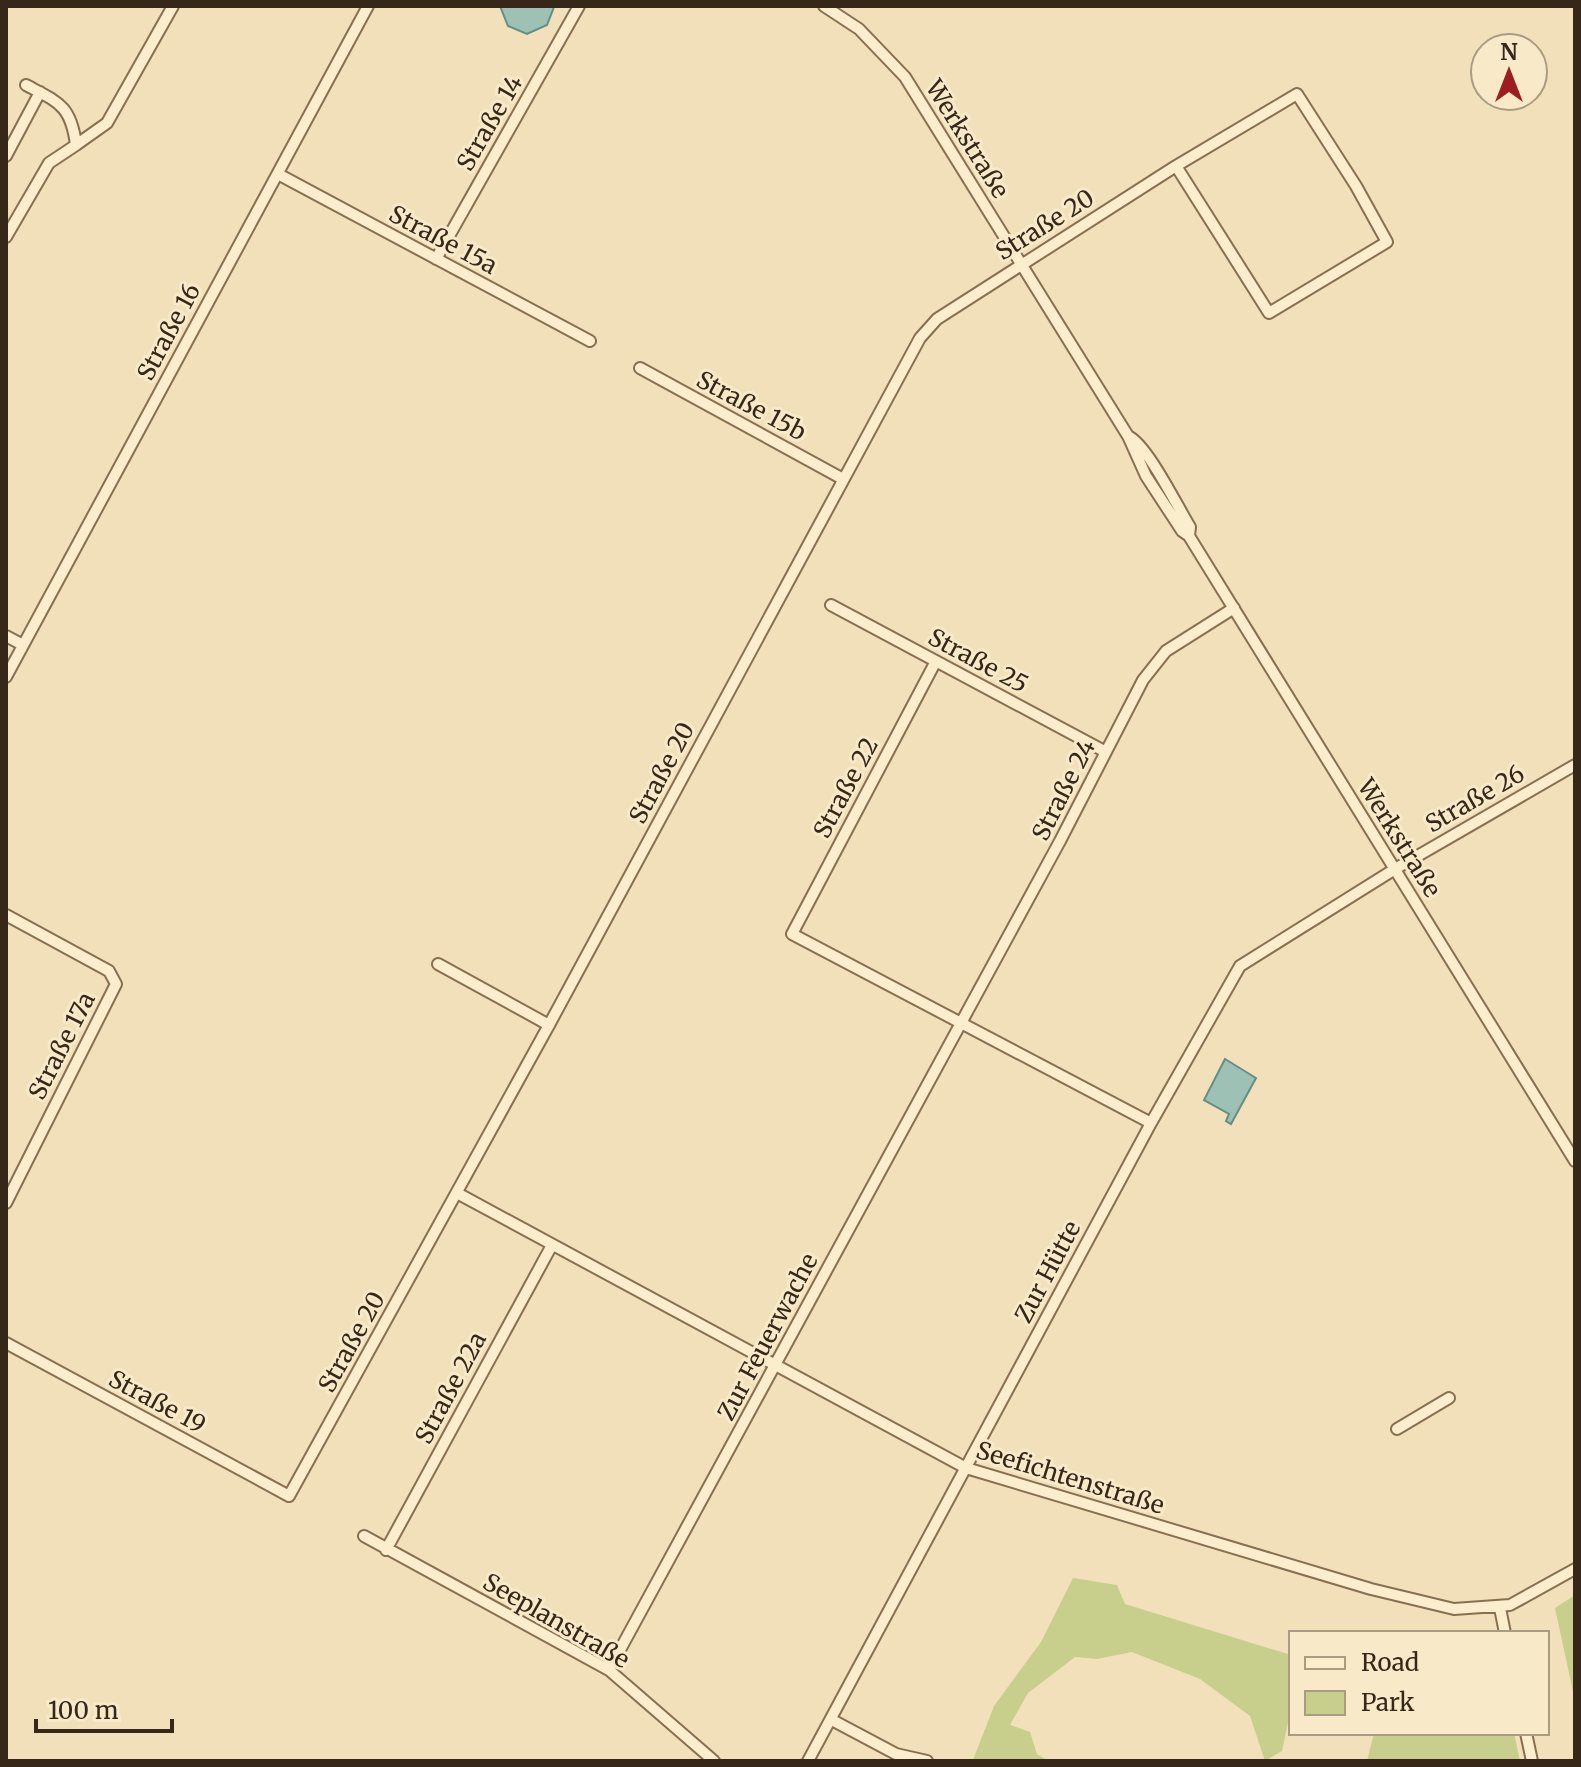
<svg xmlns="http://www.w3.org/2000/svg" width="1581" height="1767" font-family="Merriweather,serif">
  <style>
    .green { fill: #c8cf8c }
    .water { fill: #9ec1b6; stroke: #658e84; stroke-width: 2 }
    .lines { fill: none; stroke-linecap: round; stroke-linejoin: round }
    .minor-casing { stroke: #886f52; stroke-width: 14 }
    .minor { stroke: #fcedcc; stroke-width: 10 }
    .labels { text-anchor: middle; stroke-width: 6; stroke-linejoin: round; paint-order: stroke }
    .street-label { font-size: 24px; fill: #362719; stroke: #f8eac9 }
  </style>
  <rect width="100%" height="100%" fill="#f1e0b9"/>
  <path class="green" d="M1073,1578L1117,1585L1125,1604L1291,1655V1708L1282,1751L1265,1761L1250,1716L1200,1679L1132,1652L1097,1659L1075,1657L1028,1693L1010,1725L1030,1732L1037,1754L1048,1761L973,1760L994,1706L1041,1642Z
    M1575,1595V1701L1555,1608Z
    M1374,1733H1514L1520,1761H1367Z"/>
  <path class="water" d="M500,6H554V7L547,25L527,34L508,26Z
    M1225,1059L1256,1078L1231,1124L1226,1121L1229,1114L1204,1100Z"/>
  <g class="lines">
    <g class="minor-casing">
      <path id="minor" d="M824,6L859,29L905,77L1128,436L1146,476L1182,531L1189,536L1575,1161
        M76,145L107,123L173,6
        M6,156L40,92
        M278,174L590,341
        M6,237L49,163L76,145C71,105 58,102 26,85
        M436,259L579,6
        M640,368L843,479
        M1128,436C1147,444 1178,508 1190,527L1189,536
        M831,605L1106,752
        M6,636L23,645
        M936,661L792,934L1151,1123
        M6,677L368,6
        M6,915L109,971L116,984L6,1203
        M438,964L549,1025
        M457,1193L966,1468L1371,1589L1454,1609L1510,1605L1575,1569
        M6,1343L289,1496L549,1025L920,338L937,319L1176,166L1269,313L1387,242L1356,186L1297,94L1176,166
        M1397,1429L1449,1398
        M364,1536L609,1670L714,1761
        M386,1550L552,1245
        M1500,1608L1505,1633
        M609,1670L1060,841L1143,680L1166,651L1234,608
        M832,1720L896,1754L927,1761
        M1526,1733L1532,1761
        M808,1761L1151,1123L1240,966L1395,869L1575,765"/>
    </g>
    <use href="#minor" class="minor"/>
  </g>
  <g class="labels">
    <g class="street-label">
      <text transform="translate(490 123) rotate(-60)" y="8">Straße 14</text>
      <text transform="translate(967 139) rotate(58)" y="8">Werkstraße</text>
      <text transform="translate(1045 225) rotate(-32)" y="8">Straße 20</text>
      <text transform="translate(443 240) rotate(28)" y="8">Straße 15a</text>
      <text transform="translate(169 332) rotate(-62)" y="8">Straße 16</text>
      <text transform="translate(751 406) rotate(28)" y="8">Straße 15b</text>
      <text transform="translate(978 661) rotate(28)" y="8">Straße 25</text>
      <text transform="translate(662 773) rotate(-62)" y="8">Straße 20</text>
      <text transform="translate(846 788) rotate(-62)" y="8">Straße 22</text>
      <text transform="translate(1064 790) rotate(-63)" y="8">Straße 24</text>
      <text transform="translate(1475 799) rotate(-30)" y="8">Straße 26</text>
      <text transform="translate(1399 838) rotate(58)" y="8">Werkstraße</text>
      <text transform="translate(62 1046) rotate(-63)" y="8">Straße 17a</text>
      <text transform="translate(1048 1272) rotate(-62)" y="8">Zur Hütte</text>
      <text transform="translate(768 1337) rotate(-62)" y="8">Zur Feuerwache</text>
      <text transform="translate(352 1342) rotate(-61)" y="8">Straße 20</text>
      <text transform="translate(451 1388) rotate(-62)" y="8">Straße 22a</text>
      <text transform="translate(157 1402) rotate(28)" y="8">Straße 19</text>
      <text transform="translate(1070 1478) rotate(17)" y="8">Seefichtenstraße</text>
      <text transform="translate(556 1621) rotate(30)" y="8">Seeplanstraße</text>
    </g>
  </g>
  <rect width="1581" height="1767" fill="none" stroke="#362719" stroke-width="16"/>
  <rect x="1289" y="1631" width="260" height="104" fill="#f8eac9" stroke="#aa9c83" stroke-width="2"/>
  <rect x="1305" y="1657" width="40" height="12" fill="#fcedcc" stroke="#aa9c83" stroke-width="2"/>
  <text x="1361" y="1671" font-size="24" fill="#362719">Road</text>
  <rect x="1305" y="1691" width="40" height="24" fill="#c8cf8c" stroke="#aa9c83" stroke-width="2"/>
  <text x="1361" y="1711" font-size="24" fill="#362719">Park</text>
  <g transform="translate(1509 72)"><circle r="38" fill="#f8eac9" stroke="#aa9c83" stroke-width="2"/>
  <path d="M0-6L14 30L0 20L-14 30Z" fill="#9c1e20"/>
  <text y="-12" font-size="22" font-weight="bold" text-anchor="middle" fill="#362719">N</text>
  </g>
  <path d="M36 1719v12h136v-12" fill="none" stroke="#362719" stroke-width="4"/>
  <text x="48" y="1719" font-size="24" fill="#362719" stroke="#f8eac9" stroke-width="6" paint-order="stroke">100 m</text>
</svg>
